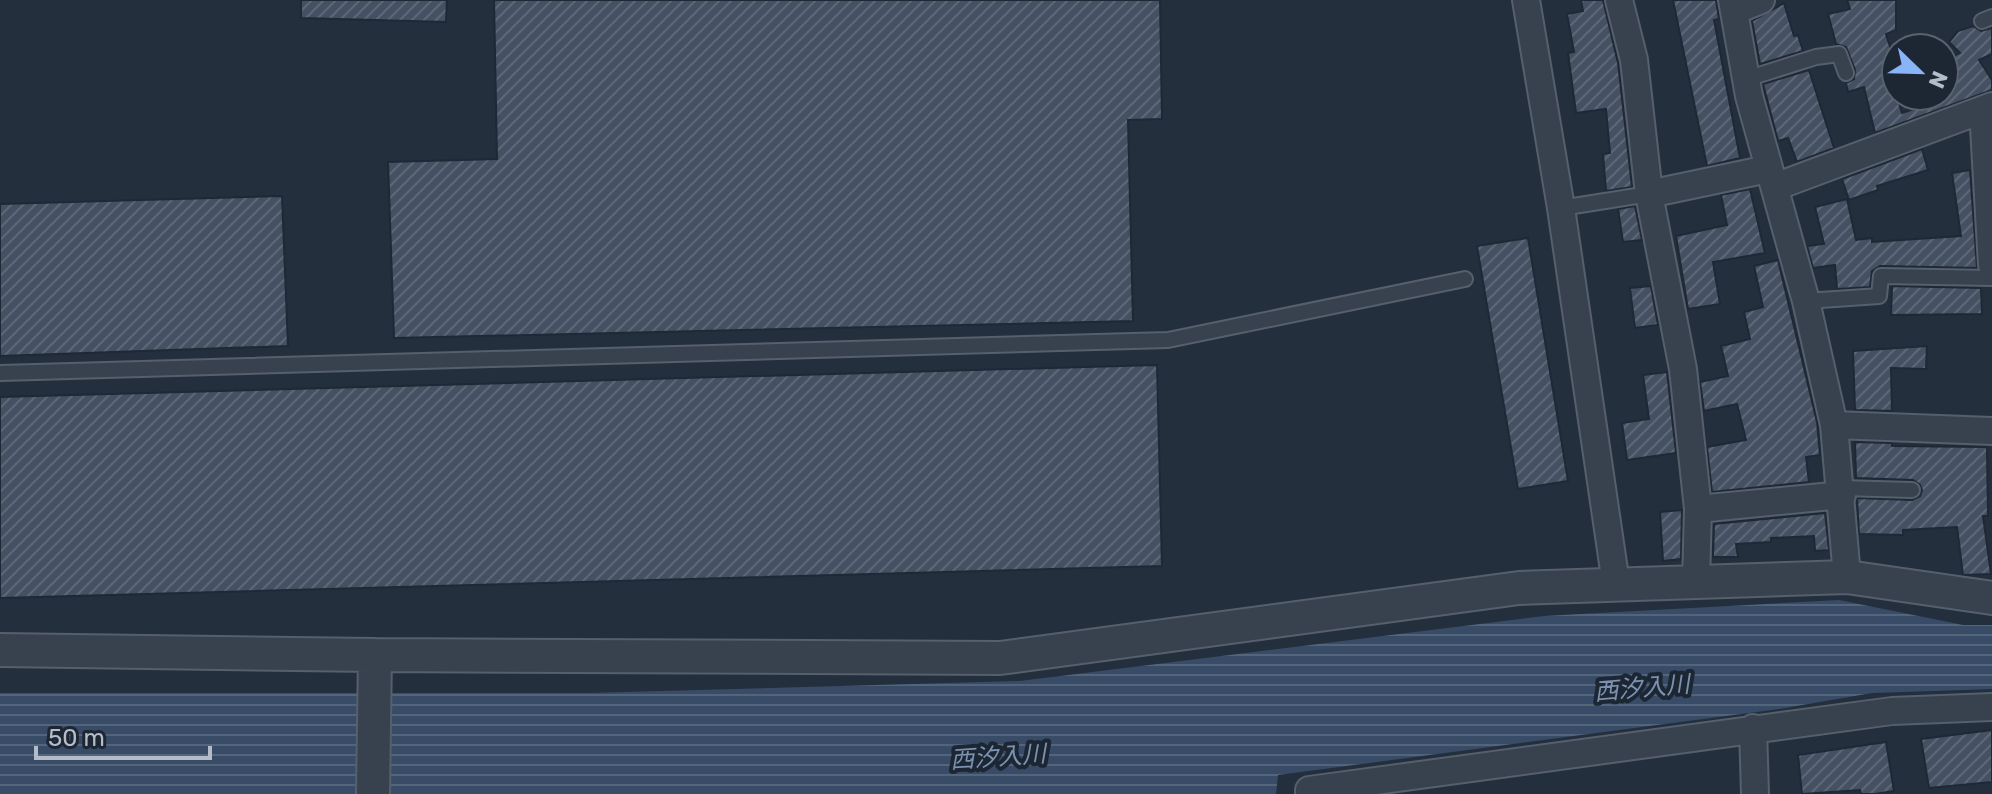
<svg xmlns="http://www.w3.org/2000/svg" width="1992" height="794" font-family="Rubik,'Noto Sans JP',sans-serif">
  <style>
    .water { fill: url(#water-rules) }
    .building { fill: url(#building-hatch); stroke: #1f2835; stroke-width: 2 }
    .lines { fill: none; stroke-linecap: round; stroke-linejoin: round }
    .service-casing { stroke: #565f6c; stroke-width: 18 }
    .minor-casing { stroke: #565f6c; stroke-width: 30 }
    .tertiary-casing { stroke: #565f6c; stroke-width: 36 }
    .service { stroke: #38414e; stroke-width: 14 }
    .minor { stroke: #38414e; stroke-width: 26 }
    .tertiary { stroke: #38414e; stroke-width: 32 }
    .labels { text-anchor: middle; stroke-width: 8; stroke-linejoin: round; paint-order: stroke }
    .water-label { font-size: 24px; font-style: italic; fill: #7c92b1; stroke: #1d2633 }
  </style>
  <defs>
    <pattern id="water-rules" width="6" height="5" patternUnits="userSpaceOnUse" patternTransform="scale(2)"><rect width="6" height="5" fill="#394c67"/><path d="M0 2.5h6" fill="none" stroke="#53647b"/></pattern>
    <pattern id="building-hatch" width="6" height="6" patternUnits="userSpaceOnUse" patternTransform="scale(2)"><rect width="6" height="6" fill="#455162"/><path d="M-1 1l2-2M0 6l6-6M5 7l2-2" fill="none" stroke="#5d6877"/></pattern>
  </defs>
  <rect width="100%" height="100%" fill="#242f3e"/>
  <path class="water" d="M1839,600L1963,625H1992V689L1872,693L1779,709L1278,775L1276,794H0V693H589L1020,681L1544,616Z"/>
  <path class="building" d="M301,0H447L446,22L301,18Z
    M494,0H1160L1162,119L1128,120L1133,321L394,338L388,162L497,159Z
    M1581,0H1603L1618,63L1632,187L1606,191L1603,154L1610,153L1606,109L1576,113L1568,53L1574,52L1567,14L1583,11Z
    M1673,0H1716L1719,19L1714,20L1740,158L1707,166Z
    M1847,0H1896V30L1886,34L1896,65V75L1891,77L1902,113L1940,100L1937,96H1944V60L1960,53L1949,42L1958,31L1973,26L1981,31L1992,28V54L1979,60L1992,80V90L1875,133L1864,87L1848,92L1846,83L1854,79L1855,70L1846,47L1836,44L1828,14L1850,9Z
    M1784,3L1794,36L1798,35L1803,51L1760,64L1752,21Z
    M1809,70L1834,148L1797,162L1788,138L1778,141L1763,84Z
    M1922,149L1928,170L1877,186L1878,190L1849,200L1842,179Z
    M1970,170L1977,268L1880,266L1872,271L1870,287L1837,289L1835,265L1813,268L1807,246L1824,244L1815,207L1847,199L1856,240L1872,238V242L1961,236L1952,173Z
    M1750,189L1765,253L1713,262L1720,304L1688,309L1676,236L1727,225L1721,195Z
    M282,196L288,346L0,356V204Z
    M1635,206L1642,240L1623,242L1618,209Z
    M1528,238L1568,481L1518,489L1477,246Z
    M1778,260L1817,422L1820,455L1806,457L1809,482L1712,492L1707,447L1746,440L1737,404L1704,411L1700,382L1728,376L1721,346L1750,339L1744,312L1763,307L1754,266Z
    M1651,286L1658,325L1635,328L1630,288Z
    M1890,286L1981,288L1982,314L1891,315L1892,287Z
    M1927,346L1926,369L1891,368L1892,411L1855,410L1853,351Z
    M1157,365L1162,566L0,598V397Z
    M1667,372L1676,453L1627,460L1622,423L1649,419L1643,375Z
    M1855,442L1892,443V446L1987,447L1988,516H1983L1991,574L1963,575L1957,527L1903,530V535L1859,534L1857,498L1912,500L1920,496L1922,490L1920,485L1913,480L1856,478Z
    M1682,510L1681,559L1663,561L1660,512Z
    M1825,513L1829,550L1815,551L1814,536L1771,538V542L1736,544L1738,557H1713L1714,524Z
    M1992,730V782L1929,788L1921,739Z
    M1886,742L1894,791L1875,794H1861L1860,790L1802,794L1798,755Z"/>
  <g class="lines">
    <g class="service-casing">
      <path id="service" d="M1982,21L1992,17
        M1746,79L1816,57L1839,54L1846,73
        M1561,208L1649,194
        M1806,301L1879,296L1881,276L1992,278
        M0,373L1168,340L1465,279
        M1841,488L1912,490"/>
    </g>
    <g class="minor-casing">
      <path id="minor" d="M1526,0L1561,208L1616,584
        M1619,0L1634,60L1649,194L1683,369L1698,509L1696,582
        M1732,0L1749,96L1806,301L1834,425L1847,577
        M1734,11L1761,0
        M1983,110L1992,265
        M1775,187L1992,106
        M1649,194L1768,169
        M1834,425L1992,431
        M1698,509L1842,495
        M1753,728L1755,794
        M1309,794V790L1892,711L1992,707"/>
    </g>
    <g class="tertiary-casing">
      <path id="tertiary" d="M0,650L375,655L1000,658L1519,588L1847,577L1992,598
        M373,794L375,655"/>
    </g>
    <use href="#service" class="service"/>
    <use href="#minor" class="minor"/>
    <use href="#tertiary" class="tertiary"/>
  </g>
  <g class="labels">
    <g class="water-label">
      <text transform="translate(1642 688) rotate(-5)" y="8">西汐入川</text>
      <text transform="translate(998 757) rotate(-4)" y="8">西汐入川</text>
    </g>
  </g>
  <g transform="translate(1920 72) rotate(113)"><circle r="38" fill="#1d2633" stroke="#59626f" stroke-width="2"/>
  <path d="M0-6L14 30L0 20L-14 30Z" fill="#8ab4f8"/>
  <text y="-12" font-size="22" font-weight="bold" text-anchor="middle" fill="#b4bcc9">N</text>
  </g>
  <path d="M36 746v12h174v-12" fill="none" stroke="#b4bcc9" stroke-width="4"/>
  <text x="48" y="746" font-size="24" fill="#b4bcc9" stroke="#1d2633" stroke-width="6" paint-order="stroke">50 m</text>
</svg>
